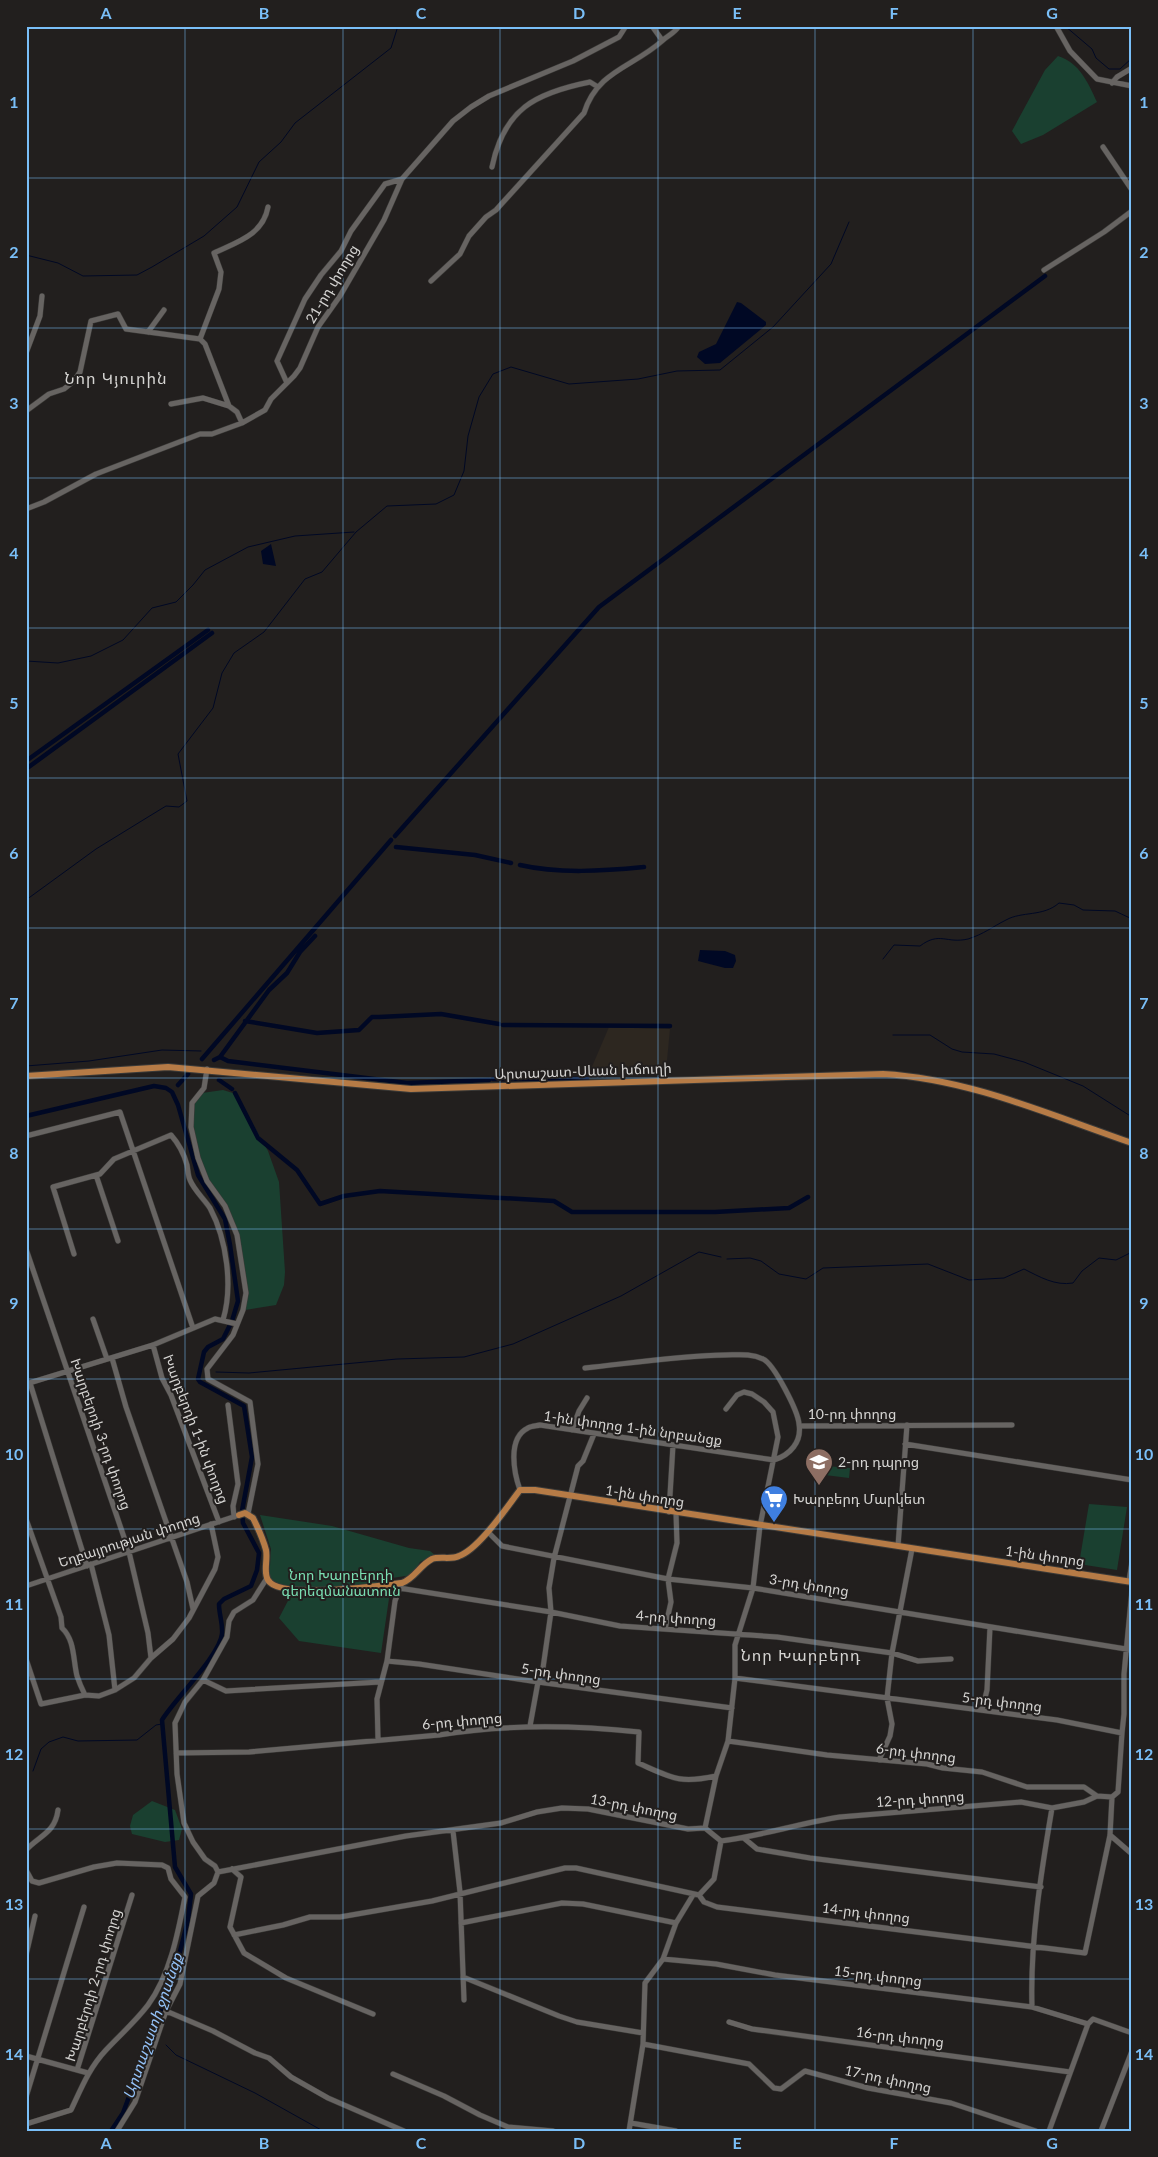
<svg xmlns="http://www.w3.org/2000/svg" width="1158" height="2157" font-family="Lato,'Noto Sans Armenian',sans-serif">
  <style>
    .built { fill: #2d2720 }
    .green { fill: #1a4030 }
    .water { fill: #000824 }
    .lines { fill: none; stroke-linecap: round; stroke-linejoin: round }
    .stream { stroke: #000824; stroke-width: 1 }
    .canal { stroke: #000824; stroke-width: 4.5 }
    .minor-casing { stroke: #3b3a38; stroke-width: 6 }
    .major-casing { stroke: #3b3a38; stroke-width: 8 }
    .minor { stroke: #676462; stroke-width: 5 }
    .major { stroke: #b67b46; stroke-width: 6 }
    .grid { fill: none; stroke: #7abff8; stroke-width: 1; stroke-opacity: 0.55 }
    .labels { text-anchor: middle; stroke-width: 4; stroke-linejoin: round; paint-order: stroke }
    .street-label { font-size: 14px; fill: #d5d4d2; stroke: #221f1e }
    .poi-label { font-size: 14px; fill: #d5d4d2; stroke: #221f1e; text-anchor: start }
    .park-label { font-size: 14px; fill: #7adfb3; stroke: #221f1e }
    .water-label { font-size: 15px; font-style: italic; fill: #94c2f8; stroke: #221f1e }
    .quarter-label { font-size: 16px; letter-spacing: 1px; fill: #d5d4d2; stroke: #221f1e }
    .neatline { fill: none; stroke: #7abff8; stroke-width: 2 }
    .grid-label { font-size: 16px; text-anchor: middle; font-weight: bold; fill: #7abff8 }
  </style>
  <rect width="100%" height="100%" fill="#221f1e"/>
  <path class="built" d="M609,1027L670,1029L666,1071L588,1076Z"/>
  <path class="green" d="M1058,56C1080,63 1088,83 1097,102L1043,135L1021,144L1012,131L1045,70Z
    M223,1090L236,1094L268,1151L279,1182L285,1272L284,1285L276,1305L245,1310L239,1242L227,1207L206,1182L195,1137L192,1107L202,1093Z
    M826,1466L850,1468L849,1478L825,1475Z
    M1089,1504L1127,1507L1117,1570L1079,1564Z
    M260,1515L332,1526L409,1548L430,1551L435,1555L420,1562L412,1575L392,1578L381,1653L299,1641L279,1618L291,1595L269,1583L271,1549Z
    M152,1801L175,1810L182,1829L179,1840L165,1842L132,1834L130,1826L133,1815Z"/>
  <path class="water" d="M737,302L741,303L766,322V325L720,363L705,364L697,357L699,352L716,344Z
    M271,544L276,566L263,564L261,551Z
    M700,950L725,951L735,955L736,961L733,968H725L698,961Z"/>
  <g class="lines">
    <path class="stream" d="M1065,26L1092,49L1096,58L1109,69H1120L1132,58
      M26,255L58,263L83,276L137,275L152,267L204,236L237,207L259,162L281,142L295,123L391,48L398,26
      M26,661L58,663L91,656L123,640L152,608L176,602L193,585L205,570L248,547L295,536L354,532
      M26,900L96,849L148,817L166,806L179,807L187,801L178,754L213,708L222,673L234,653L264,632L305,579L322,572L356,532L387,506L436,504L454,495L464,471L468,436L479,397L493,374L511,367L569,384L638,379L677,371L720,370L773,327L831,264L849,222
      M883,959L894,945L920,946C940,931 946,944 968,939C984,934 992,927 1006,920C1022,911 1043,917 1059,903L1074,905L1083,910L1115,911L1132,919
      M893,1035H930L952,1049L962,1052L994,1054L1024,1062L1083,1086L1132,1117
      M26,1066L89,1061L162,1050L201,1051
      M727,1259L750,1258L761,1261L779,1274L806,1279L823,1268L848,1267L928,1264L969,1280L1004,1278L1024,1269C1040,1277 1055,1286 1073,1283L1082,1271L1099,1258L1116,1260L1132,1252
      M216,1372L249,1373L397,1359L464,1357L513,1344L621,1296L699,1252L721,1257
      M33,1771L41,1749L49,1742L63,1737L78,1741L137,1740L156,1725L162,1724
      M166,2045L176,2055L255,2093L323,2131"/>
    <path class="canal" d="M26,761L208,630
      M26,769L212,633
      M395,836L599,607L1045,276
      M396,847L475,855L511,863
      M520,865C559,874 603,871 644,867
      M245,1021L317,1033L359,1030L372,1017H379L441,1014L499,1024
      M503,1025L670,1026
      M220,1057L228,1061L407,1083L489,1080
      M202,1059L391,840
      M214,1060L220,1057L269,990L287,973L300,952L315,936
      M493,1079H587
      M219,1080L232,1089
      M178,1085L188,1074
      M235,1093L258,1138L297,1170L320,1204L344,1196L380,1191L554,1201L572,1212H715L789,1208L808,1197
      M26,1116L154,1086L166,1088L172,1092L178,1105L198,1175L225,1219L230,1245L238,1301L232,1321L223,1339L208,1347L204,1352L198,1379L200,1382L244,1406L252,1457L242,1511L243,1523L259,1553L257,1570L251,1586L224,1599L219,1604C219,1615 223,1623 222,1634C220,1655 174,1700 162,1720L175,1867L191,1894L188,1920L174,1975L123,2113L111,2131"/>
    <g class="minor-casing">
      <path id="minor" d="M652,26L662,40
        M1056,26L1070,51L1097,79L1132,86
        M1112,83L1117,77L1132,68
        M1103,147L1132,190
        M492,167C504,109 535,93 590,82L598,87
        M1044,270L1104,232L1132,211
        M431,281L460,254L469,236L486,217L496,210L584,113C597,71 633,67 662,41C668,35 674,34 679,26
        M148,332L164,310
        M200,339L219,289L221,272L214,253C237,242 263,235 268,207
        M26,353L40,316L42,296
        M287,383L277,361L305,299L321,275L341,251L351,231L385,184L402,179
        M171,404L203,398L229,406
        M26,411L49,394L64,389L74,381L80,372L91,321L118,314L126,329L200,339L205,344L229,406L237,412L242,423
        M26,509L44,502L96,474L200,434H212L242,423L265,410L271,399L294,376L300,368L318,327L340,296L384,220L402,179L453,121L471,107L489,96L573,61L619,37L626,26
        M207,1069L204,1088L192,1103L191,1127L198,1158L207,1181L225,1206L237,1235L246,1293L243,1310L233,1335L207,1369L208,1379L250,1402L258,1464L248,1514
        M26,1136L120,1112L193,1328
        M96,1175L118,1241
        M26,1249L129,1552L148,1633L151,1658
        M74,1254L53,1187L100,1174L114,1159L171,1135C179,1144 184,1154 187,1165C188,1170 188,1176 190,1180C194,1190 204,1199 210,1208C227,1240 233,1287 223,1320
        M93,1319L107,1359
        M153,1345L162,1378L171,1395L219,1522
        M112,1358L126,1407L187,1582L193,1609
        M30,1383L87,1566
        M26,1384L153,1345L215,1319L237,1324
        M228,1405L238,1484L233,1506L234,1517
        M800,1426L1012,1425
        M572,1430L579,1411L587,1398
        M905,1444L1132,1480
        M520,1490C514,1473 507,1438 528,1428C531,1426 536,1426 540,1425L774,1460C790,1455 802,1442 799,1424C798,1411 774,1364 763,1359C751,1353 737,1355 725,1355C678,1356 632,1363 585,1368
        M669,1512L673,1445
        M26,1519L61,1617L62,1628C75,1640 73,1660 77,1676C79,1682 82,1689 85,1695
        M488,1532L502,1546L668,1579L753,1588L1132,1650
        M898,1546L907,1425
        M91,1564L109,1635L115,1690
        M1129,1581L1132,1562
        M26,1586L239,1515
        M399,1588L551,1612L620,1626L777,1637L892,1653L918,1661L951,1659
        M665,1629L671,1602L668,1579L677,1543L676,1513
        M26,1659L41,1704L85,1695L99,1696L115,1690L134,1678L151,1658L173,1639L189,1618L215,1569L218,1557L211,1524
        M387,1661L419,1664L538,1682L732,1708
        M735,1678L1057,1720L1122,1733L1124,1714V1674L1132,1590
        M203,1680L226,1691L380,1682
        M982,1710L987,1690L990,1627
        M530,1726L538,1682L543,1668L551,1612L549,1588L554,1558L578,1466L583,1461L594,1434
        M378,1739L377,1699L387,1661L395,1601L401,1585
        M728,1741L827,1755L927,1764L943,1768L982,1772L1027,1787H1084L1097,1796
        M176,1753L249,1752L439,1735C506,1724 572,1725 639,1732L638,1763C672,1778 679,1784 716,1776
        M879,1760L890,1736L892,1724L887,1698L892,1653L912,1549
        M705,1828L716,1776L728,1741L735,1678V1645L753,1588L760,1526L778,1437L773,1412L764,1402L752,1394L744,1392L737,1395L726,1409
        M453,1831L460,1892L464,2000
        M1110,1835L1132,1854
        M745,1839L757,1849L810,1858L1041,1887
        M26,1850C40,1835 55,1833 58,1810
        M232,1869L241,1877L230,1927L244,1953L286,1978L373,2014
        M26,1870L32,1881L39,1883L94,1867L117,1863L162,1865L168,1868L171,1879L185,1897C178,1933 170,1975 148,2005C135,2022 120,2035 106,2050C89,2068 81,2089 71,2110L26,2124
        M218,1872L406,1836L501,1823L537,1812L562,1808L588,1809L688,1829L705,1828L721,1841C761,1836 800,1823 840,1817L1021,1802L1052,1808L1084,1802L1097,1796L1112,1797L1118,1792L1122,1733
        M699,1895L704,1902L717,1907L1085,1953L1110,1835L1112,1797
        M461,1923L562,1903L583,1904L676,1923
        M234,1935L283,1925L310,1917H340L432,1901L565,1868H576L699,1895L714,1879L721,1841
        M26,1955L35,1916
        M663,1959L716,1964L775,1975L1032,2007L1088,2024
        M463,1977L559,2016L577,2022L643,2033
        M1032,2007C1030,1941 1041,1873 1052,1808
        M166,2011L213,2031L255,2053L269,2058L291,2077L328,2098L404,2131
        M729,2022L752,2029L1070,2072
        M643,2044L749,2064L774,2088L781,2089L805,2071L868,2088L951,2103L1036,2131
        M26,2056L77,2070
        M88,2073L77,2070L132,1895
        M393,2074L444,2096L480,2115L508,2127L553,2131
        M26,2097L84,1907
        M631,2123L676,2131
        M117,2131L135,2102L166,2011L180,1984L198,1896L214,1883L218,1872L215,1866L205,1859L193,1842L184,1823L177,1774L175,1723L185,1702L203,1680L227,1637L229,1621L234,1612L253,1600L267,1578
        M629,2131L643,2044L645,1983L663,1959L676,1923L693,1895
        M1049,2131L1088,2024L1093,2019L1132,2033
        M1101,2131L1132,2051"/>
    </g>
    <g class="major-casing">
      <path id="major" d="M26,1076L168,1067L411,1089L883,1074C970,1079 1050,1115 1132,1143
        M239,1515L245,1513L253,1518C258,1528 263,1539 266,1550C268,1560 263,1572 268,1580C279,1600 380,1586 402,1583C415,1578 420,1565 432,1559C440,1556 451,1560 459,1556C479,1549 507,1507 520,1490H535L1132,1582"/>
    </g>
    <use href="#minor" class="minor"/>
    <use href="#major" class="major"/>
  </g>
  <path class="grid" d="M185,26V2131M343,26V2131M500,26V2131M658,26V2131M815,26V2131M973,26V2131M26,178H1132M26,328H1132M26,478H1132M26,628H1132M26,778H1132M26,928H1132M26,1078H1132M26,1229H1132M26,1379H1132M26,1529H1132M26,1679H1132M26,1829H1132M26,1979H1132"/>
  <defs>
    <g id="school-pin" transform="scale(1.4375)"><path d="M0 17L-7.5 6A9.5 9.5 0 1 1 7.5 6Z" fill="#8d6e63" stroke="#221f1e"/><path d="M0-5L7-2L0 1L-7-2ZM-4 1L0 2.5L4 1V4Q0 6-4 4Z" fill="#fff"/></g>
    <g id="supermarket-pin" transform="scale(1.4375)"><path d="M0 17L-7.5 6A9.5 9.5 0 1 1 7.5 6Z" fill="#3f7fe0" stroke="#221f1e"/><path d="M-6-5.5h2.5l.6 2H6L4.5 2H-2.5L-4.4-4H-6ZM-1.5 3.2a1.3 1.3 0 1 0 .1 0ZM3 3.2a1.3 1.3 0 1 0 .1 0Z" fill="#fff"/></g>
  </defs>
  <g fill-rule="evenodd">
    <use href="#school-pin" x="819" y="1462"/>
    <use href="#supermarket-pin" x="774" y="1499"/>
  </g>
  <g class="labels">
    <g class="street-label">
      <text transform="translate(332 284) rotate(-59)" y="5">21-րդ փողոց</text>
      <text transform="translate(583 1071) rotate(-2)" y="5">Արտաշատ-Սևան խճուղի</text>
      <text x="852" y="1419">10-րդ փողոց</text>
      <text transform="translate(633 1428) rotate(8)" y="5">1-ին փողոց 1-ին նրբանցք</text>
      <text transform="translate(196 1429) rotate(69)" y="5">Խարբերդի 1-ին փողոց</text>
      <text transform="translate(101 1434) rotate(71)" y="5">Խարբերդի 3-րդ փողոց</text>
      <text transform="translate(645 1496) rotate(9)" y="5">1-ին փողոց</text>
      <text transform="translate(129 1540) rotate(-18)" y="5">Եղբայրության փողոց</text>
      <text transform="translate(1045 1556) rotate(8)" y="5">1-ին փողոց</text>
      <text transform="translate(809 1585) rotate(9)" y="5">3-րդ փողոց</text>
      <text transform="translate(676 1618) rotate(4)" y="5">4-րդ փողոց</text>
      <text transform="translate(561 1674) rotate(8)" y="5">5-րդ փողոց</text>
      <text transform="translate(1002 1702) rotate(7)" y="5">5-րդ փողոց</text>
      <text transform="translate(462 1721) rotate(-5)" y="5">6-րդ փողոց</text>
      <text transform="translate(916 1753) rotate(7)" y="5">6-րդ փողոց</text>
      <text transform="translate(920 1799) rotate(-4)" y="5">12-րդ փողոց</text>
      <text transform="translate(634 1807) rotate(11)" y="5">13-րդ փողոց</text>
      <text transform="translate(866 1913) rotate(7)" y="5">14-րդ փողոց</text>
      <text transform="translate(878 1976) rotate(7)" y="5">15-րդ փողոց</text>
      <text transform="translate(93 1985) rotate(-73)" y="5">Խարբերդի 2-րդ փողոց</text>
      <text transform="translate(900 2037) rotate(7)" y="5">16-րդ փողոց</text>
      <text transform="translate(888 2079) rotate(12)" y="5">17-րդ փողոց</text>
    </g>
    <g class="poi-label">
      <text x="838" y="1467">2-րդ դպրոց</text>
      <text x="793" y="1504">Խարբերդ Մարկետ</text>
    </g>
    <g class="park-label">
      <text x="341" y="1580">Նոր Խարբերդի<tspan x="341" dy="16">գերեզմանատուն</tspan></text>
    </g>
    <g class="water-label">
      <text transform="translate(153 2026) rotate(-71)" y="5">Արտաշատի ջրանցք</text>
    </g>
    <g class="quarter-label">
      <text x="116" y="384">Նոր Կյուրին</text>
      <text x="801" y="1661">Նոր Խարբերդ</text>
    </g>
  </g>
  <rect width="1158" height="2157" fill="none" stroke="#221f1e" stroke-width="55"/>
  <rect x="28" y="28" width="1102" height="2102" class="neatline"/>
  <g class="grid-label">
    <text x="106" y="19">A</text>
    <text x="264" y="19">B</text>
    <text x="421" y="19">C</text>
    <text x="579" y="19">D</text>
    <text x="737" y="19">E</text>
    <text x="894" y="19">F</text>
    <text x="1052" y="19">G</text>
    <text x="14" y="108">1</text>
    <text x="1144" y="108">1</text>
    <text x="14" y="258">2</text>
    <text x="1144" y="258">2</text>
    <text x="14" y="409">3</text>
    <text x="1144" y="409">3</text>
    <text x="14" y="559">4</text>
    <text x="1144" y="559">4</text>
    <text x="14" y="709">5</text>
    <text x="1144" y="709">5</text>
    <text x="14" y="859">6</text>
    <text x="1144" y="859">6</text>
    <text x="14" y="1009">7</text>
    <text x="1144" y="1009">7</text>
    <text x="14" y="1159">8</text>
    <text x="1144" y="1159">8</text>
    <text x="14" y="1309">9</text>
    <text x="1144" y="1309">9</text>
    <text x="14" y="1460">10</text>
    <text x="1144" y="1460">10</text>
    <text x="14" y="1610">11</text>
    <text x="1144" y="1610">11</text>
    <text x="14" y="1760">12</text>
    <text x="1144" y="1760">12</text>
    <text x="14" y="1910">13</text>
    <text x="1144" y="1910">13</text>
    <text x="14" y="2060">14</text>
    <text x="1144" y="2060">14</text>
    <text x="106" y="2149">A</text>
    <text x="264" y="2149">B</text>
    <text x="421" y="2149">C</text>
    <text x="579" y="2149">D</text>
    <text x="737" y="2149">E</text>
    <text x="894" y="2149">F</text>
    <text x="1052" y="2149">G</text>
  </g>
</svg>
